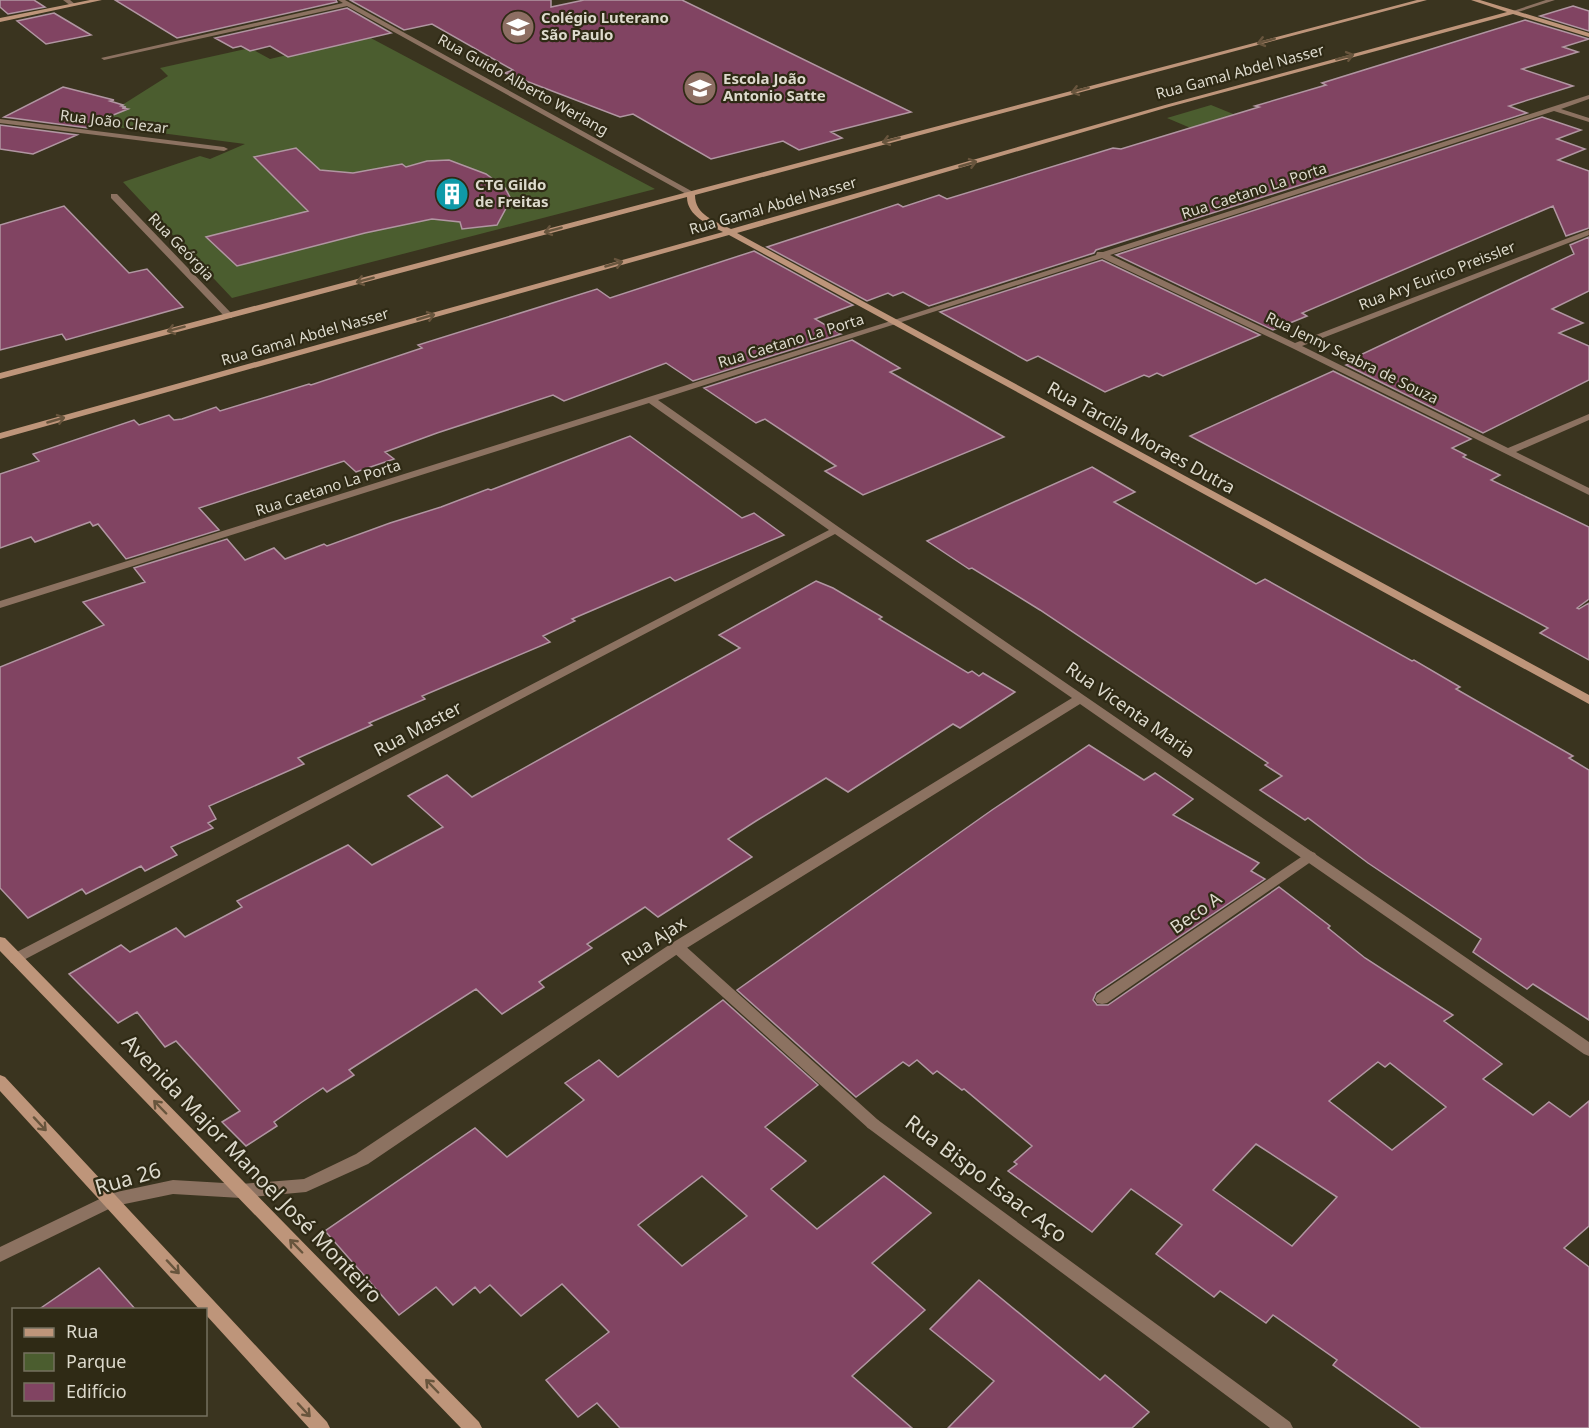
<svg xmlns="http://www.w3.org/2000/svg" width="1589" height="1428" font-family="'Noto Sans',sans-serif">
  <style>
    .green { fill: #4b5d2f }
    .building { fill: #814462; stroke: #b196a2; stroke-width: 1.5; fill-rule: evenodd }
    .lines { fill: none; stroke-linecap: round; stroke-linejoin: round }
    .lane { fill: #8c7261; fill-rule: evenodd }
    .street { fill: #8c7261; fill-rule: evenodd }
    .secondary { fill: #be957a; fill-rule: evenodd }
    .oneway { stroke: #68553d }
    .labels { text-anchor: middle; stroke-width: 4.5; stroke-linejoin: round; paint-order: stroke }
    .far-poi-label { font-size: 15px; font-weight: bold; fill: #dddacd; stroke: #2f2a15; text-anchor: start }
    .far-street-label { font-size: 15px; fill: #dddacd; stroke: #2f2a15 }
    .street-label { font-size: 18px; fill: #dddacd; stroke: #2f2a15 }
    .near-street-label { font-size: 21px; fill: #dddacd; stroke: #2f2a15 }
  </style>
  <rect width="100%" height="100%" fill="#3a341f"/>
  <path class="green" d="M367,36L655,189L232,298L123,182L200,156L210,159L245,144L92,124L168,76L160,68L250,48L270,59Z
    M1211,105L1344,159L1299,174L1167,118Z"/>
  <path class="building" d="M0,0H34L45,7L8,14L0,7Z
    M115,0H336L337,2L177,38Z
    M350,0H551V7L584,0H682L911,112L831,132L842,138L799,150L783,141L711,159L633,114L620,117L505,73L513,70L432,24L404,30Z
    M1573,6L1589,11V31L1540,16Z
    M347,8L391,33L288,57L270,46L250,51L241,46L233,48L215,38Z
    M54,13L91,35L46,44L17,21Z
    M1525,20L1589,39L1563,47L1578,52L1522,69L1573,86L1509,106L1527,113L1096,250L1094,253L929,306L903,292L893,296L888,293L867,301L767,247L898,204L903,207L939,195L947,199L1113,148L1121,149L1259,107L1255,106L1326,85L1322,83Z
    M63,87L114,100L110,101L123,105L121,106L126,107L122,108L128,109L91,124L88,128L4,117Z
    M1542,117L1581,130L1557,139L1585,149L1558,160L1589,171V228L1566,236L1553,206L1302,313L1307,316L1273,330L1116,255Z
    M0,125L77,135L33,154L0,149Z
    M296,148L320,170L353,173L402,164L406,167L427,161L449,160L486,174L505,188L511,199L497,225L462,229L460,222L432,219L365,233L237,266L206,237L308,211L254,157Z
    M64,206L129,273L147,269L183,307L66,340L62,334L0,350V225Z
    M1589,237V291L1552,309L1583,323L1559,333L1589,346V380L1483,433L1346,365L1360,359L1356,357L1574,254L1570,245Z
    M754,251L853,305L815,319L841,334L693,381L666,363L564,401L553,395L437,433L385,452L394,459L356,472L344,461L199,508L219,530L126,559L98,524L93,526L90,522L35,542L31,537L0,548V474L39,461L33,454L134,420L139,425L169,415L174,420L182,419L216,407L220,411L309,384L311,385L422,348L418,345L597,289L610,298Z
    M1102,260L1260,335L1163,376L1157,373L1149,377L1144,375L1105,392L1038,356L1027,361L940,312Z
    M852,340L900,368L890,372L1004,437L863,495L825,471L836,466L765,419L756,423L704,388Z
    M1333,371L1471,439L1452,448L1466,455L1463,457L1500,475L1491,480L1589,527V599L1577,608L1579,609L1589,603V660L1540,633L1548,628L1190,436Z
    M630,436L742,518L754,513L784,535L675,581L670,577L572,619L575,621L543,636L550,642L422,696L425,699L369,723L372,725L298,758L304,764L209,806L216,819L208,823L213,828L171,847L177,855L145,871L141,866L86,894L82,889L28,918L0,888V667L104,625L83,602L145,582L134,568L227,539L245,560L274,548L285,559L324,544L327,546L390,523L441,507L488,489L491,490Z
    M1092,467L1135,492L1114,502L1256,584L1265,579L1412,661L1414,660L1460,687L1456,689L1573,756L1569,758L1589,770V1020L1533,984L1527,989L1473,952L1481,939L1368,863L1308,818L1305,820L1260,790L1282,776L1265,765L1268,763L1040,610L972,568L969,569L927,541Z
    M816,581L833,588L882,617L879,619L968,673L972,671L979,676L983,673L1015,692L960,728L953,724L848,792L826,778L756,821L728,839L752,857L658,917L645,907L587,944L592,948L539,982L544,987L502,1014L476,989L349,1070L354,1075L327,1092L323,1088L302,1102L274,1122L277,1126L246,1146L222,1122L240,1111L176,1041L165,1047L137,1012L118,1023L69,974L121,945L130,952L176,928L185,937L242,907L237,901L348,845L372,865L443,827L408,796L447,775L472,797L740,648L719,635Z
    M1089,745L1144,780L1155,773L1193,799L1173,815L1259,863L1251,871L1265,879L1096,993L1093,1000L1097,1005H1108L1279,887L1330,926L1328,928L1365,958L1453,1015L1444,1021L1502,1064L1483,1079L1533,1115L1549,1102L1570,1117L1589,1101V1226L1564,1248L1589,1267V1428H1421L1333,1365L1337,1360L1273,1315L1266,1323L1220,1291L1214,1297L1156,1254L1182,1225L1131,1189L1092,1232L1008,1171L1017,1164L1014,1162L1032,1146L964,1089L962,1090L937,1071L933,1074L917,1060L909,1066L903,1062L856,1097L737,990L992,810ZM1378,1062L1385,1067L1390,1063L1446,1107L1392,1150L1329,1101ZM1256,1144L1337,1197L1292,1246L1213,1190Z
    M723,1000L818,1085L765,1127L806,1161L771,1189L817,1229L884,1176L931,1213L872,1263L925,1310L852,1376L912,1428H620L597,1403L578,1417L546,1380L609,1332L562,1284L521,1316L490,1285L480,1293L475,1287L453,1305L436,1287L399,1315L325,1231L475,1128L507,1157L584,1100L565,1083L599,1060L618,1077ZM702,1176L747,1216L682,1266L638,1225Z
    M99,1268L136,1310H38Z
    M979,1280L1100,1380L1105,1375L1149,1412L1132,1428H948L994,1381L930,1329Z"/>
  <g class="lines">
    <path class="lane" d="M1310,851L1315,853L1317,856L1315,859L1107,1003L1102,1004L1097,1003L1095,999L1097,995Z
      M677,942L682,943L878,1120L881,1124L878,1128L873,1130L868,1128L672,951L670,947L672,943Z"/>
    <path class="street" d="M63,0H70L76,5L71,6Z
      M338,0H345L695,193L688,195L347,6L104,60L101,58L343,3Z
      M1546,0H1555L1515,13L1510,12Z
      M1589,95V99L1561,109L1589,118V122L1554,111L1110,255L1295,343L1589,230V235L1302,346L1508,448L1589,414V420L1516,452L1589,488V495L1292,348L1102,258L658,400L840,528L1589,1042V1056L1584,1054L1080,704L682,951L368,1164L306,1192L241,1198L173,1194L115,1206L0,1262V1247L112,1193L173,1180L241,1184L304,1179L356,1154L672,943L1072,698L835,534L16,964L11,963L9,959L11,955L829,530L649,403L0,608V601L894,320L1096,255L1097,252H1103Z
      M0,119L224,147L228,149L224,151L0,123Z
      M111,194H117L232,314V318H226L111,198Z
      M873,1118L878,1120L1290,1422L1293,1428H1270L868,1128L865,1124L868,1120Z"/>
    <path class="secondary" d="M90,0H102L0,22V18Z
      M1417,0H1427L695,195C695,215 715,221 731,229L1165,105L1507,12L1471,0H1480L1589,33V37L1513,14L1169,107L737,233L1589,695V704L729,235L0,439V433L723,232C708,224 687,216 687,197L0,379V373Z
      M0,937L5,938L479,1422L482,1428H461L0,951Z
      M0,1075L5,1077L327,1422L330,1428H309L206,1315V1310H200L0,1091Z"/>
  </g>
  <defs><path id="oneway-shaft" d="M-6 0H5M1.5-3L5.5 0L1.5 3" fill="none" stroke-width="1.6" stroke-linecap="round" stroke-linejoin="round" transform="scale(1.5)"/></defs>
  <g class="oneway">
    <use href="#oneway-shaft" transform="translate(1266 41) rotate(165)"/>
    <use href="#oneway-shaft" transform="translate(1345 57) rotate(-15)"/>
    <use href="#oneway-shaft" transform="translate(1080 90) rotate(165)"/>
    <use href="#oneway-shaft" transform="translate(891 140) rotate(165)"/>
    <use href="#oneway-shaft" transform="translate(968 164) rotate(-16)"/>
    <use href="#oneway-shaft" transform="translate(553 230) rotate(165)"/>
    <use href="#oneway-shaft" transform="translate(614 264) rotate(-16)"/>
    <use href="#oneway-shaft" transform="translate(365 280) rotate(165)"/>
    <use href="#oneway-shaft" transform="translate(426 317) rotate(-16)"/>
    <use href="#oneway-shaft" transform="translate(176 329) rotate(165)"/>
    <use href="#oneway-shaft" transform="translate(56 420) rotate(-16)"/>
    <use href="#oneway-shaft" transform="translate(160 1107) rotate(-134)"/>
    <use href="#oneway-shaft" transform="translate(40 1124) rotate(47)"/>
    <use href="#oneway-shaft" transform="translate(296 1246) rotate(-134)"/>
    <use href="#oneway-shaft" transform="translate(173 1267) rotate(47)"/>
    <use href="#oneway-shaft" transform="translate(432 1386) rotate(-134)"/>
    <use href="#oneway-shaft" transform="translate(304 1410) rotate(47)"/>
  </g>
  <defs>
    <g id="school-disc" transform="scale(1.725)"><circle r="9.5" fill="#8d6e63" stroke="#2f2a15"/><path d="M0-5L7-2L0 1L-7-2ZM-4 1L0 2.5L4 1V4Q0 6-4 4Z" fill="#fff"/></g>
    <g id="building-disc" transform="scale(1.725)"><circle r="9.5" fill="#0f9aa8" stroke="#2f2a15"/><path d="M-4-6H4V6H1V3H-1V6H-4ZM-2.5-4.3h1.7v1.8h-1.7ZM.8-4.3h1.7v1.8H.8ZM-2.5-1h1.7V.8h-1.7ZM.8-1h1.7V.8H.8Z" fill="#fff"/></g>
  </defs>
  <g fill-rule="evenodd">
    <use href="#school-disc" x="518" y="27"/>
    <use href="#school-disc" x="700" y="88"/>
    <use href="#building-disc" x="452" y="194"/>
  </g>
  <g class="labels">
    <g class="far-poi-label">
      <text x="541" y="23">Colégio Luterano<tspan x="541" dy="17">São Paulo</tspan></text>
      <text x="723" y="84">Escola João<tspan x="723" dy="17">Antonio Satte</tspan></text>
      <text x="475" y="190">CTG Gildo<tspan x="475" dy="17">de Freitas</tspan></text>
    </g>
    <g class="far-street-label">
      <text transform="translate(1240 72) rotate(-15)" y="5">Rua Gamal Abdel Nasser</text>
      <text transform="translate(523 85) rotate(29)" y="5">Rua Guido Alberto Werlang</text>
      <text transform="translate(114 122) rotate(7)" y="5">Rua João Clezar</text>
      <text transform="translate(1254 191) rotate(-18)" y="5">Rua Caetano La Porta</text>
      <text transform="translate(773 206) rotate(-16)" y="5">Rua Gamal Abdel Nasser</text>
      <text transform="translate(181 247) rotate(46)" y="5">Rua Geórgia</text>
      <text transform="translate(1437 276) rotate(-21)" y="5">Rua Ary Eurico Preissler</text>
      <text transform="translate(305 337) rotate(-16)" y="5">Rua Gamal Abdel Nasser</text>
      <text transform="translate(791 341) rotate(-17)" y="5">Rua Caetano La Porta</text>
      <text transform="translate(1352 358) rotate(26)" y="5">Rua Jenny Seabra de Souza</text>
      <text transform="translate(328 488) rotate(-18)" y="5">Rua Caetano La Porta</text>
    </g>
    <g class="street-label">
      <text transform="translate(1141 438) rotate(29)" y="6">Rua Tarcila Moraes Dutra</text>
      <text transform="translate(1130 710) rotate(35)" y="6">Rua Vicenta Maria</text>
      <text transform="translate(418 729) rotate(-28)" y="6">Rua Master</text>
      <text transform="translate(1196 913) rotate(-35)" y="6">Beco A</text>
      <text transform="translate(654 941) rotate(-33)" y="6">Rua Ajax</text>
    </g>
    <g class="near-street-label">
      <text transform="translate(252 1169) rotate(46)" y="7">Avenida Major Manoel José Monteiro</text>
      <text transform="translate(128 1179) rotate(-16)" y="7">Rua 26</text>
      <text transform="translate(986 1179) rotate(37)" y="7">Rua Bispo Isaac Aço</text>
    </g>
  </g>
  <rect x="12" y="1308" width="195" height="108" fill="#2f2a15" stroke="#75705f" stroke-width="1.5"/>
  <rect x="24" y="1328" width="30" height="9" fill="#be957a" stroke="#75705f" stroke-width="1.5"/>
  <text x="66" y="1338" font-size="18" fill="#dddacd">Rua</text>
  <rect x="24" y="1353" width="30" height="18" fill="#4b5d2f" stroke="#75705f" stroke-width="1.5"/>
  <text x="66" y="1368" font-size="18" fill="#dddacd">Parque</text>
  <rect x="24" y="1383" width="30" height="18" fill="#814462" stroke="#75705f" stroke-width="1.5"/>
  <text x="66" y="1398" font-size="18" fill="#dddacd">Edifício</text>
</svg>
